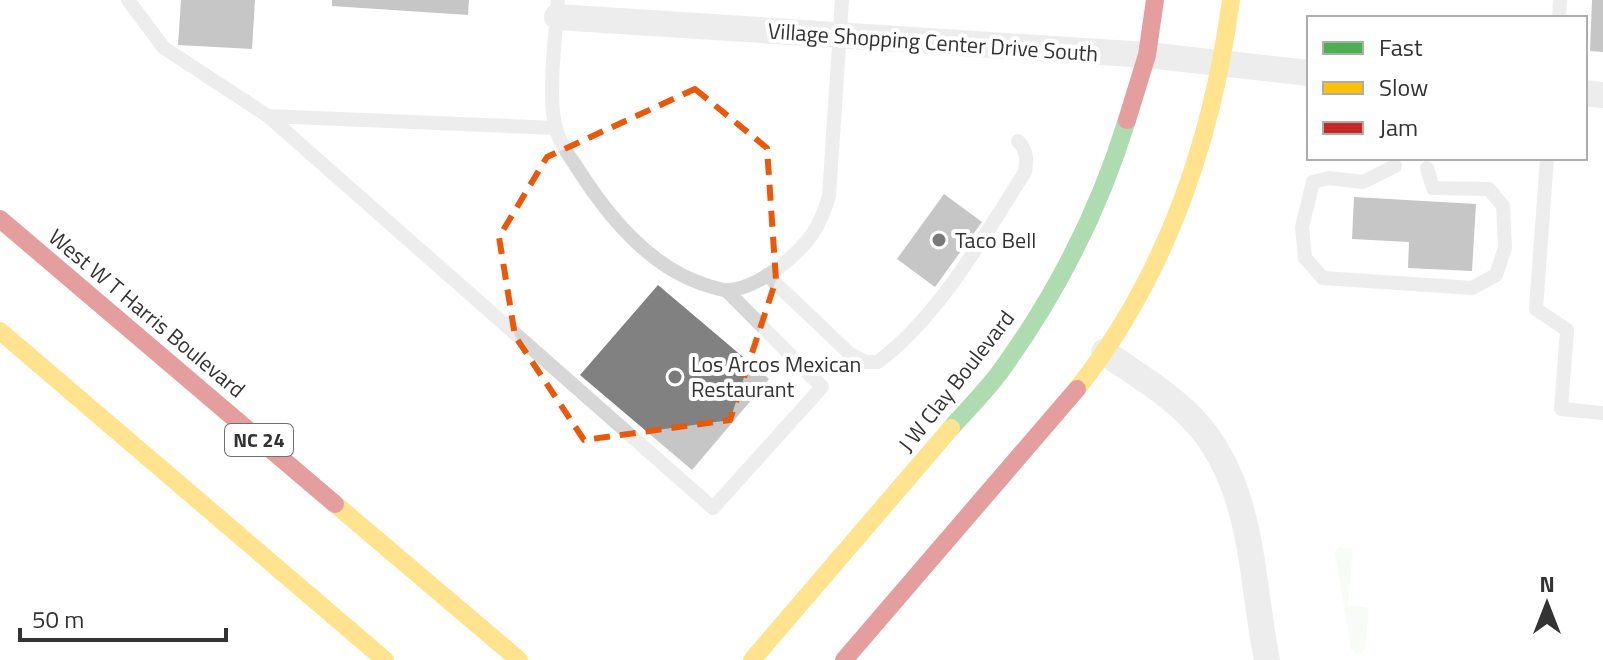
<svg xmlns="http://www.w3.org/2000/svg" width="1603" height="660" font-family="'Titillium Web',sans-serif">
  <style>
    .green { fill: #f2f7ee }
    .building { fill: #818181 }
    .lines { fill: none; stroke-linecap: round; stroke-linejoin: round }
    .lane { stroke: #d7d7d7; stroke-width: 14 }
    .street { stroke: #d7d7d7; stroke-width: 26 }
    .fast { stroke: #4caf50; stroke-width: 18 }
    .slow { stroke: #ffc107; stroke-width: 18 }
    .jam { stroke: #c62828; stroke-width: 18 }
    .marked { fill: none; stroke: #e8590c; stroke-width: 6; stroke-dasharray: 16 10; stroke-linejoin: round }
    .poi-dot { fill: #7a7a7a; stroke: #fff; stroke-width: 3 }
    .labels { text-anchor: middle; stroke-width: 8; stroke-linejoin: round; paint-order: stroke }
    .shield { fill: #fff; stroke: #707070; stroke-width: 2 }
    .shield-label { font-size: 20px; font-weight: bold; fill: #333 }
    .street-label { font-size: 22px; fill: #333; stroke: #fff }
    .poi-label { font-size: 22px; fill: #333; stroke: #fff; text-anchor: start }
  </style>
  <rect width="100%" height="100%" fill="#fff"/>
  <path class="green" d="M1338,547L1353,549L1348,605L1369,608L1365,649L1362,653L1356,654L1351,650L1335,553Z"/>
  <path class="building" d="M181,0H255L252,49L178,45Z
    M332,0H469L468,15L332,6Z
    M1592,0H1603V52L1590,51Z
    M944,194L982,222L935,287L897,259Z
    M1354,197L1476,204L1472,271L1408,268L1409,242L1352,239Z
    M658,285L769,379L692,470L580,375Z"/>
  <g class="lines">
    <path class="lane" d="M128,0L164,48L268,116L713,508L822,387L727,291
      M558,0C556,32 547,99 556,128C559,142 568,154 576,166C607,215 650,269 709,286C714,287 722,291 727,290C747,290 772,274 787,261C810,241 820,227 829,196L842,0
      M1559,18L1560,0
      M268,116L555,128
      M1547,158L1536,309L1567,330L1561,409L1603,413
      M1395,166L1363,182L1329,178L1313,182L1302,227L1305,258L1323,278L1472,288L1496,275L1505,248L1503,206L1489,189L1433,188L1427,168
      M767,275L850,354L865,362H878C940,315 984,236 1025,172C1027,159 1027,150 1018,141"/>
    <path class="street" d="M557,17L1147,55L1309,73
      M1585,93L1603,95
      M1104,352C1134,373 1167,392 1192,418C1255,484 1250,577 1267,660"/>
    <path class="fast" d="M951,428C967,410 985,392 1000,372C1056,295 1099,211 1127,120"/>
    <path class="slow" d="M0,331L385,660
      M1077,389C1166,276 1212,142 1231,0
      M335,504L519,660
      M752,660L951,428"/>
    <path class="jam" d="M1127,120L1147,55L1155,0
      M0,219L335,504
      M844,660L1077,389"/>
  </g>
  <path d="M0 0H1603V660H0ZM695,89L767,148L776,280L730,420L584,440L515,336L499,237L547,157Z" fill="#fff" fill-opacity=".55" fill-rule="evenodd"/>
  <path class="marked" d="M695,89L767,148L776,280L730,420L584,440L515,336L499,237L547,157Z"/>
  <g class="poi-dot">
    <circle cx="939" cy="240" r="8"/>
    <circle cx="675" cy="377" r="8"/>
  </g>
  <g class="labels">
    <rect class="shield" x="225" y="424" width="68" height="32" rx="6"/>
    <g class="shield-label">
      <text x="259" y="447">NC 24</text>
    </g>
    <g class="street-label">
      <text transform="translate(933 42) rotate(4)" y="8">Village Shopping Center Drive South</text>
      <text transform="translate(147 313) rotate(40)" y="8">West W T Harris Boulevard</text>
      <text transform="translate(956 381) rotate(-52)" y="8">J W Clay Boulevard</text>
    </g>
    <g class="poi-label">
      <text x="955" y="248">Taco Bell</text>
      <text x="691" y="372">Los Arcos Mexican<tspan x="691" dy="25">Restaurant</tspan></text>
    </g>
  </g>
  <rect x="1307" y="16" width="280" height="144" fill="#ffffff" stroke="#adadad" stroke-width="2"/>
  <rect x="1323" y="42" width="40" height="12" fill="#4caf50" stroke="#adadad" stroke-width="2"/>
  <text x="1379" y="56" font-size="24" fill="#333333">Fast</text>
  <rect x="1323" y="82" width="40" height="12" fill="#ffc107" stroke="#adadad" stroke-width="2"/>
  <text x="1379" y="96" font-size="24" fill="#333333">Slow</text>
  <rect x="1323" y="122" width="40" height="12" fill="#c62828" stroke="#adadad" stroke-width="2"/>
  <text x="1379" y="136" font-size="24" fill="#333333">Jam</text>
  <g transform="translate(1547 604)" stroke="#ffffff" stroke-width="6" paint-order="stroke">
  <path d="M0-6L14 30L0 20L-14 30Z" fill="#333333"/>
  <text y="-12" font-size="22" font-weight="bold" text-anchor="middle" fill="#333333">N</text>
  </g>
  <path d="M20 628v12h206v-12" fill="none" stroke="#333333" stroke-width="4"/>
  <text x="32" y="628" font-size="24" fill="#333333" stroke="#ffffff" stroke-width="6" paint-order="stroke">50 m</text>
</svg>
